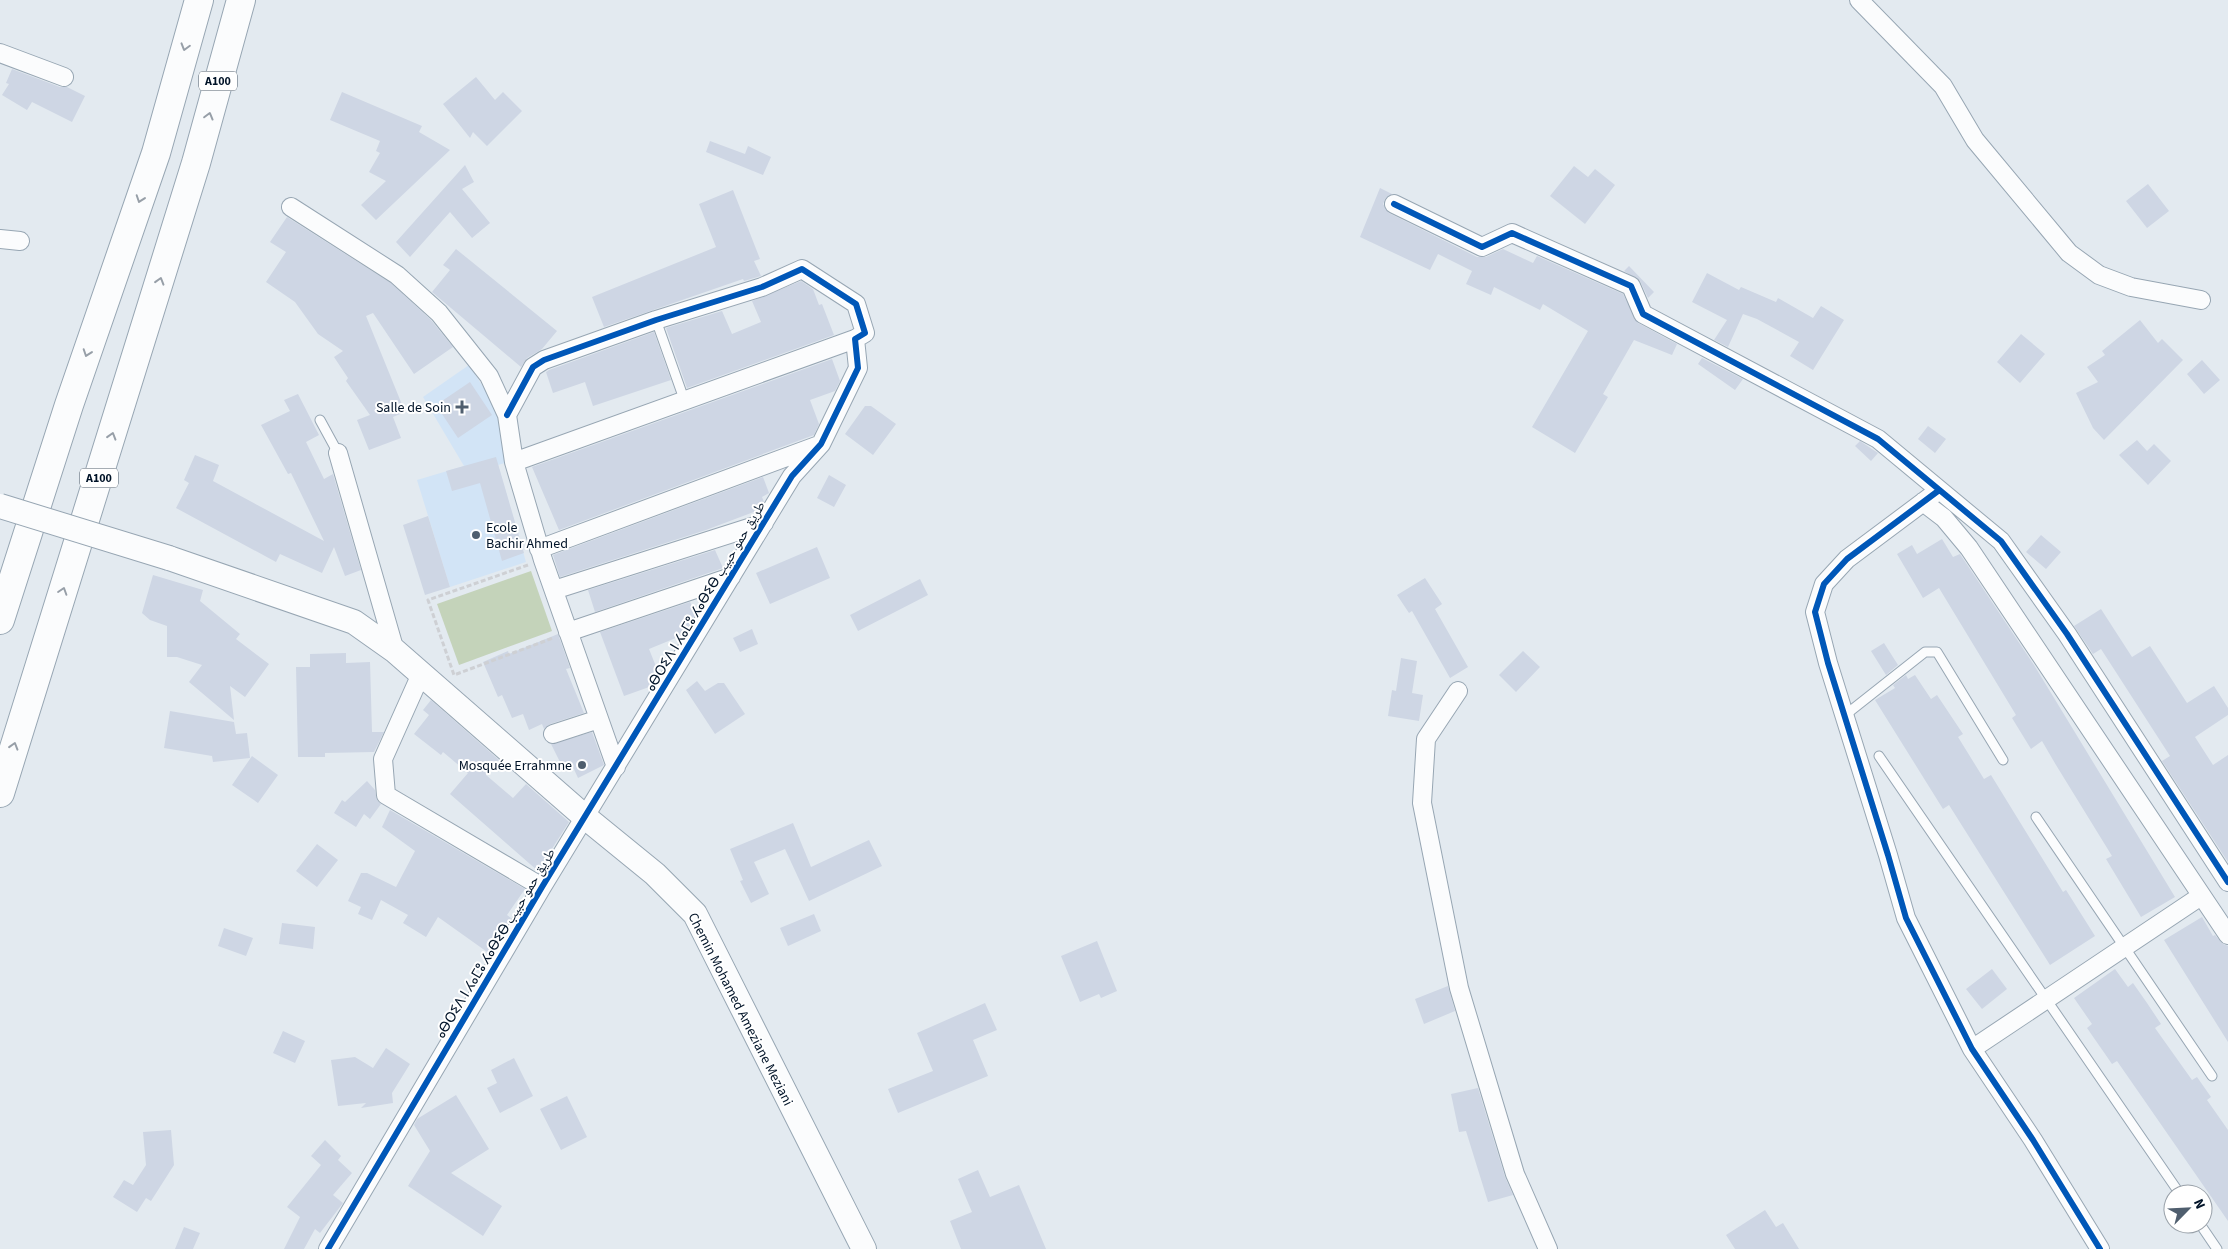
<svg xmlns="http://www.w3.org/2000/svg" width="2228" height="1249" font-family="'Source Sans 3','Noto Naskh Arabic','Noto Sans Tifinagh',sans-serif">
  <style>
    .built { fill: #d2e4f6 }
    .pitch { fill: #c4d3ba }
    .building { fill: #ced6e4 }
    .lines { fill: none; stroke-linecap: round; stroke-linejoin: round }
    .service-casing { stroke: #97a6b3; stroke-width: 11 }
    .minor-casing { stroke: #97a6b3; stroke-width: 20 }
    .secondary-casing { stroke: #97a6b3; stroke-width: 26 }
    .motorway-casing { stroke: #97a6b3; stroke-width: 30 }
    .path { stroke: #ced0d4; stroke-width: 3; stroke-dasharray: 5 2.5; stroke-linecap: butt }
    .service { stroke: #fbfcfd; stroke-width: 9 }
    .minor { stroke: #fbfcfd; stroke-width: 18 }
    .secondary { stroke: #fbfcfd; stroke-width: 24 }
    .motorway { stroke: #fbfcfd; stroke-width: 28 }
    .secondary-bridge-casing { stroke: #97a6b3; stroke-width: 26; stroke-linecap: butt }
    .secondary-bridge { stroke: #fbfcfd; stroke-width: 24 }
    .cycleway-casing { stroke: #fff; stroke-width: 9 }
    .cycleway { stroke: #0057b8; stroke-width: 6 }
    .oneway { stroke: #979fa8 }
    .poi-dot { fill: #4f5e6e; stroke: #fff; stroke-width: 2 }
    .labels { text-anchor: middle; stroke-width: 4; stroke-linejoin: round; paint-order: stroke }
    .shield { fill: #fff; stroke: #4c5a68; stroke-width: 1 }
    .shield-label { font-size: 12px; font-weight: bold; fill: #001328 }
    .poi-label { font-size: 14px; fill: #001328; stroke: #fff; text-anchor: end }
    .street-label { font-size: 14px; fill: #001328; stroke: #fff }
  </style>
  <rect width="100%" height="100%" fill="#e3eaf0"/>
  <path class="built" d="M469,365L503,418L508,462L498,465L526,562L450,587L417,480L464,466L423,397Z"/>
  <path class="pitch" d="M531,571L552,631L459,665L437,604Z"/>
  <path class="building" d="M12,69L60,87H67L85,96L72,122L32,102L27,110L2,95L9,84L6,83Z
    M476,77L495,100L503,92L522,111L487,146L473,132L470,138L443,104Z
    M342,92L422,126L419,132L450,150L376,220L361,205L386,181L369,172L380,153L376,151L380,141L330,120Z
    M710,141L745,154L748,146L771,157L763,175L706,152Z
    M465,165L474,182L462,189L490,223L472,238L450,212L410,257L396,242Z
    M1574,166L1588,177L1595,169L1615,185L1585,224L1550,196Z
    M2148,184L2169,211L2147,228L2126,201Z
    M1380,188L1392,194L1385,199L1383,204L1389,213L1477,257H1486L1503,249L1533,263L1537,256L1623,294L1638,323L1677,344L1672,355L1634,340L1603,394L1608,397L1575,453L1532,427L1588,331L1543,304L1540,310L1494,287L1491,295L1466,284L1472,271L1438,254L1430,270L1360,237Z
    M733,190L760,259L754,261L761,276L744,281L743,279L604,327L592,297L716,247L699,204Z
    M287,217L391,283L431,320L453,347L414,374L373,313L366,316L405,412L393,417L401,438L369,450L357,420L370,415L346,381L348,378L334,357L343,351L318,334L295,302L266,282L286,252L270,242Z
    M456,249L557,331L542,349L527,358L521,367L432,292L450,270L443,265Z
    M1629,266L1654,292L1648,298L1640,281L1624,271Z
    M1707,273L1739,290L1741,287L1776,302L1778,298L1813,318L1821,306L1844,320L1813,370L1790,356L1799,342L1757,319L1743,314L1728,347L1714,340L1727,320L1692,302Z
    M801,281L813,289L819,305L822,304L834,335L687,388L666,328L722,311L732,334L761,322L752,301Z
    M2140,320L2158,343L2162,339L2183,360L2104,440L2093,428L2076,393L2098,382L2087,367L2105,355L2102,351Z
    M654,332L671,380L593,406L585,382L553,393L546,372L549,370Z
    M2021,334L2045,354L2020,383L1997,362Z
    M1702,358L1743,379L1735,390L1698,364Z
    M832,359L840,381L835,391L810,400L819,424L814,435L559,530L532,467Z
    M2202,360L2220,380L2204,394L2187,374Z
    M470,382L492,415L458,438L436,405Z
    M298,394L319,435L306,442L324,479L333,474L361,570L345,576L334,547L322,573L280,554L276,562L176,508L189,483L184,480L195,455L219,465L213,481L324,541L291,473L288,474L261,425L290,411L284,400Z
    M865,406H871L896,424L873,455L845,434Z
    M1928,426L1946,439L1935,453L1918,439Z
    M2137,440L2147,451L2154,444L2171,461L2148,485L2119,455Z
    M1860,441L1878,453L1871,461L1855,446Z
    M496,457L524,553L502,561L480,483L452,491L446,471Z
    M829,475L846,485L834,507L817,498Z
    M763,477L769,493L762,497L764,502L759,510L706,530L560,577L553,555Z
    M428,516L450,587L425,595L403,525Z
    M2041,535L2061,552L2046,569L2026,552Z
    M1942,539L1953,557L1960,554L2034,665L2175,897L2141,917L2106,859L2112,856L2056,765L2042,741L2031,749L2012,718L2016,715L1939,588L1923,598L1897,554L1912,545L1917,554Z
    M817,547L830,578L770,604L756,573Z
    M715,550L723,568L595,612L588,590Z
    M153,575L203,590L200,601L240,634L236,639L269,664L245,697L230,686L234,720L189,682L202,665L177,657H167V626L150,620L142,613Z
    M1425,578L1442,604L1435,609L1468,667L1450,678L1412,611L1409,613L1397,595Z
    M920,579L928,595L858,631L850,615Z
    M690,602L696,614L683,635L649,649L659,674L652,686L624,696L600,632Z
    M2101,609L2132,657L2150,646L2187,703L2214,686L2228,708V715L2195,737L2213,765L2228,755V862L2162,761L2170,756L2101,649L2093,654L2074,626Z
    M752,629L758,644L740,652L733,638Z
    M558,634L570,668L566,669L584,713L550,724L544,729L542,724L529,730L523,714L512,718L502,695L498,697L483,662L508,651L509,654Z
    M1884,643L1898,665L1886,675L1871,651Z
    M1523,651L1540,667L1516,692L1499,675Z
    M346,653V663L370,662L372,732H384L374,752L325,753V757H298L296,667H310V654Z
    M1401,658L1417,661L1412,693L1423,695L1419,721L1388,716L1392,690L1396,691Z
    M1906,675L1908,679L1915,675L1931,699L1937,695L1963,734L1958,737L1984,779L1991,775L2063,892L2066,890L2095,936L2050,965L1949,805L1943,809L1875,700L1895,688L1893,685Z
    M697,681L705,691L718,683H724L745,714L715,734L686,690Z
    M431,700L499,760L486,775L513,798L526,784L569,822L538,871L450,794L468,773L443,752L441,755L414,734L429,715L423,710Z
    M170,711L234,722L236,734L247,733L250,758L213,762L212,756L164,748Z
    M592,732L604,765L578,778L572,765L564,770L551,744Z
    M252,756L278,775L258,803L232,785Z
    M367,781L375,790L377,800L381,804L370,819L364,814L356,827L334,813L342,800L345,802Z
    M390,810L525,889L507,915L511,918L490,954L438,917L426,937L403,923L408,915L381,900L372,920L358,914L361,907L348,901L361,873H367L396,887L415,851L382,827Z
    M793,823L811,867L869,840L882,866L809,901L785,849L754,862L769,894L751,903L740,881L743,880L730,849Z
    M317,844L338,860L317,887L296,871Z
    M814,914L821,931L788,946L780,928Z
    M2202,917L2213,936L2215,935L2223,944L2228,946V1042L2164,940Z
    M282,923L315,927L313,949L279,944Z
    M224,928L253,938L246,956L218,946Z
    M1097,941L1117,991L1101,998L1099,994L1080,1002L1061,956Z
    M1992,969L2007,989L1982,1009L1966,989Z
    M2115,969L2128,987L2133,983L2147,1003L2161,1024L2155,1028L2192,1080L2197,1077L2211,1097L2207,1100L2228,1130V1221L2117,1061L2112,1064L2087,1028L2092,1024L2074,998Z
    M1448,986L1455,1011L1424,1024L1415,999Z
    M985,1003L997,1030L973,1040L988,1076L898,1113L888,1089L933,1071L917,1033Z
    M283,1031L305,1041L295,1063L273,1053Z
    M386,1048L410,1064L392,1093L393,1103L361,1108L366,1103L338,1106L331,1060L355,1057L373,1068Z
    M514,1058L533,1096L500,1113L487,1088L497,1083L491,1070Z
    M1478,1088L1505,1177L1513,1195L1488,1202L1466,1131L1459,1132L1451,1094Z
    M456,1095L489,1149L451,1173L502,1206L483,1236L408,1186L430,1151L414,1125L417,1119Z
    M567,1096L587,1137L561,1150L540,1109Z
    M171,1130L174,1165L151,1201L146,1198L137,1212L113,1197L124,1180L133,1185L146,1165L143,1132Z
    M325,1140L341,1156L338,1160L352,1173L333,1195L343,1203L320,1233L315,1229L304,1249H284L300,1217L287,1207L321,1165L311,1156Z
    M978,1170L990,1197L1019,1185L1046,1249H961L950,1221L972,1212L958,1179Z
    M1765,1210L1776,1227L1783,1223L1799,1249H1735L1726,1235Z
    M184,1227L200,1233L193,1249H175Z"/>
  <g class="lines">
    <g class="service-casing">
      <path id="service" d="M656,320L684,399
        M320,420L338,453
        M1844,716L1925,652H1937L2003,760
        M1879,756L2180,1194
        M2036,817L2212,1076
        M2200,1224L2217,1249"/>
    </g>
    <g class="minor-casing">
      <path id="minor" d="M1859,0L1943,86L1975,140L2069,253L2099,275L2131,287L2201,300
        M0,53L64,77
        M1394,204L1482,247L1512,233L1631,286L1643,314L1878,439L2001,541L2067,634L2228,882
        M291,207L397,275L439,313L489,376L507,415L514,462L543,560L616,767
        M0,239L20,241
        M338,453L395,651
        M514,462L855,339
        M1938,491L1847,559L1824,584L1815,612L1828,663L1888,855L1906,918L1972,1049L2033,1140L2100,1249
        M1923,502L1944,518L1969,548L2228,935
        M539,549L819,445
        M554,590L764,523
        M568,632L731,577
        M421,674L383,759L386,795L542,887
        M1458,691L1426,739L1422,803L1459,988L1515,1174L1548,1249
        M553,734L599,719
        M1972,1049L2201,896
        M328,1249L542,887L792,476L821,444L858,368L855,339L865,333L856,304L802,269L762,287L656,320L544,360L533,367L507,415"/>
    </g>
    <g class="secondary-casing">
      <path id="secondary" d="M169,558L354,622L395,651L585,817L655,874L695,914L864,1249"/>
    </g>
    <g class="motorway-casing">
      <path id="motorway" d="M0,620L69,405L156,153L199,0
        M0,793L196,163L241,0"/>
    </g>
    <path class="path" d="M528,565L428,600L454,675L553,638"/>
    <use href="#service" class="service"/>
    <use href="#minor" class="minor"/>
    <use href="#secondary" class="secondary"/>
    <use href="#motorway" class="motorway"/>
    <g class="secondary-bridge-casing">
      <path id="secondary-bridge" d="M0,506L169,558"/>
    </g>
    <use href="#secondary-bridge" class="secondary-bridge"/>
    <g class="cycleway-casing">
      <path id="cycleway" d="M1394,204L1482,247L1512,233L1631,286L1643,314L1878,439L2001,541L2067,634L2228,882
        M1938,491L1847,559L1824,584L1815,612L1828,663L1888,855L1906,918L1972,1049L2033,1140L2100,1249
        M328,1249L542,887L792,476L821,444L858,368L855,339L865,333L856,304L802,269L762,287L656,320L544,360L533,367L507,415"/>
    </g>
    <use href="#cycleway" class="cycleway"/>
  </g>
  <defs><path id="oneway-chevron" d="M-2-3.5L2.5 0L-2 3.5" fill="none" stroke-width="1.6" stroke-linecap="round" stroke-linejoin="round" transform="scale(1.25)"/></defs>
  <g class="oneway">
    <use href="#oneway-chevron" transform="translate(185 47) rotate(106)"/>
    <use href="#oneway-chevron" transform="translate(209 116) rotate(-75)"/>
    <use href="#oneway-chevron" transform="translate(140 199) rotate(109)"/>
    <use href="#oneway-chevron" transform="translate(160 281) rotate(-73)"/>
    <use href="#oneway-chevron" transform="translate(87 353) rotate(109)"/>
    <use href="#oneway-chevron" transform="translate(112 436) rotate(-73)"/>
    <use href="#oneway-chevron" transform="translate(63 591) rotate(-72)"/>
    <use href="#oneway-chevron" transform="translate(14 746) rotate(-73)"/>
  </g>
  <g class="poi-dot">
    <path d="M459.5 399.5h5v5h5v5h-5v5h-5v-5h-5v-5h5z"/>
    <circle cx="476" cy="535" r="5"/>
    <circle cx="582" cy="765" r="5"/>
  </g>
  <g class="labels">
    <g class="shield">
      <rect x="199" y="71.5" width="38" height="19" rx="4"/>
      <rect x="80" y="468.5" width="38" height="19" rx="4"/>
    </g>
    <g class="shield-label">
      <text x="218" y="85">A100</text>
      <text x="99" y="482">A100</text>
    </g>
    <g class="poi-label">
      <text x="451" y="412">Salle de Soin</text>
      <text x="486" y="532" text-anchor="start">Ecole<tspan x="486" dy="16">Bachir Ahmed</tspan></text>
      <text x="572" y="770">Mosquée Errahmne</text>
    </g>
    <g class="street-label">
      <text transform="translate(705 596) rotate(-59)" y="5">ⴰⴱⵔⵉⴷ ⵏ ⵃⴰⵎⵓ ⵃⴰⴱⵉⴱ طريق حمو حبيب</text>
      <text transform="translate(495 943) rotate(-59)" y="5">ⴰⴱⵔⵉⴷ ⵏ ⵃⴰⵎⵓ ⵃⴰⴱⵉⴱ طريق حمو حبيب</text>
      <text transform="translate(741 1009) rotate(63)" y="5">Chemin Mohamed Ameziane Meziani</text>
    </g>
  </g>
  <g transform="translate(2188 1209) rotate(66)"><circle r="24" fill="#ffffff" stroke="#99a1a9"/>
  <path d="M0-4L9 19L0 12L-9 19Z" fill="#4f5e6e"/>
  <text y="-8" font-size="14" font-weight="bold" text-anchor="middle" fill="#001328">N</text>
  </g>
</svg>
